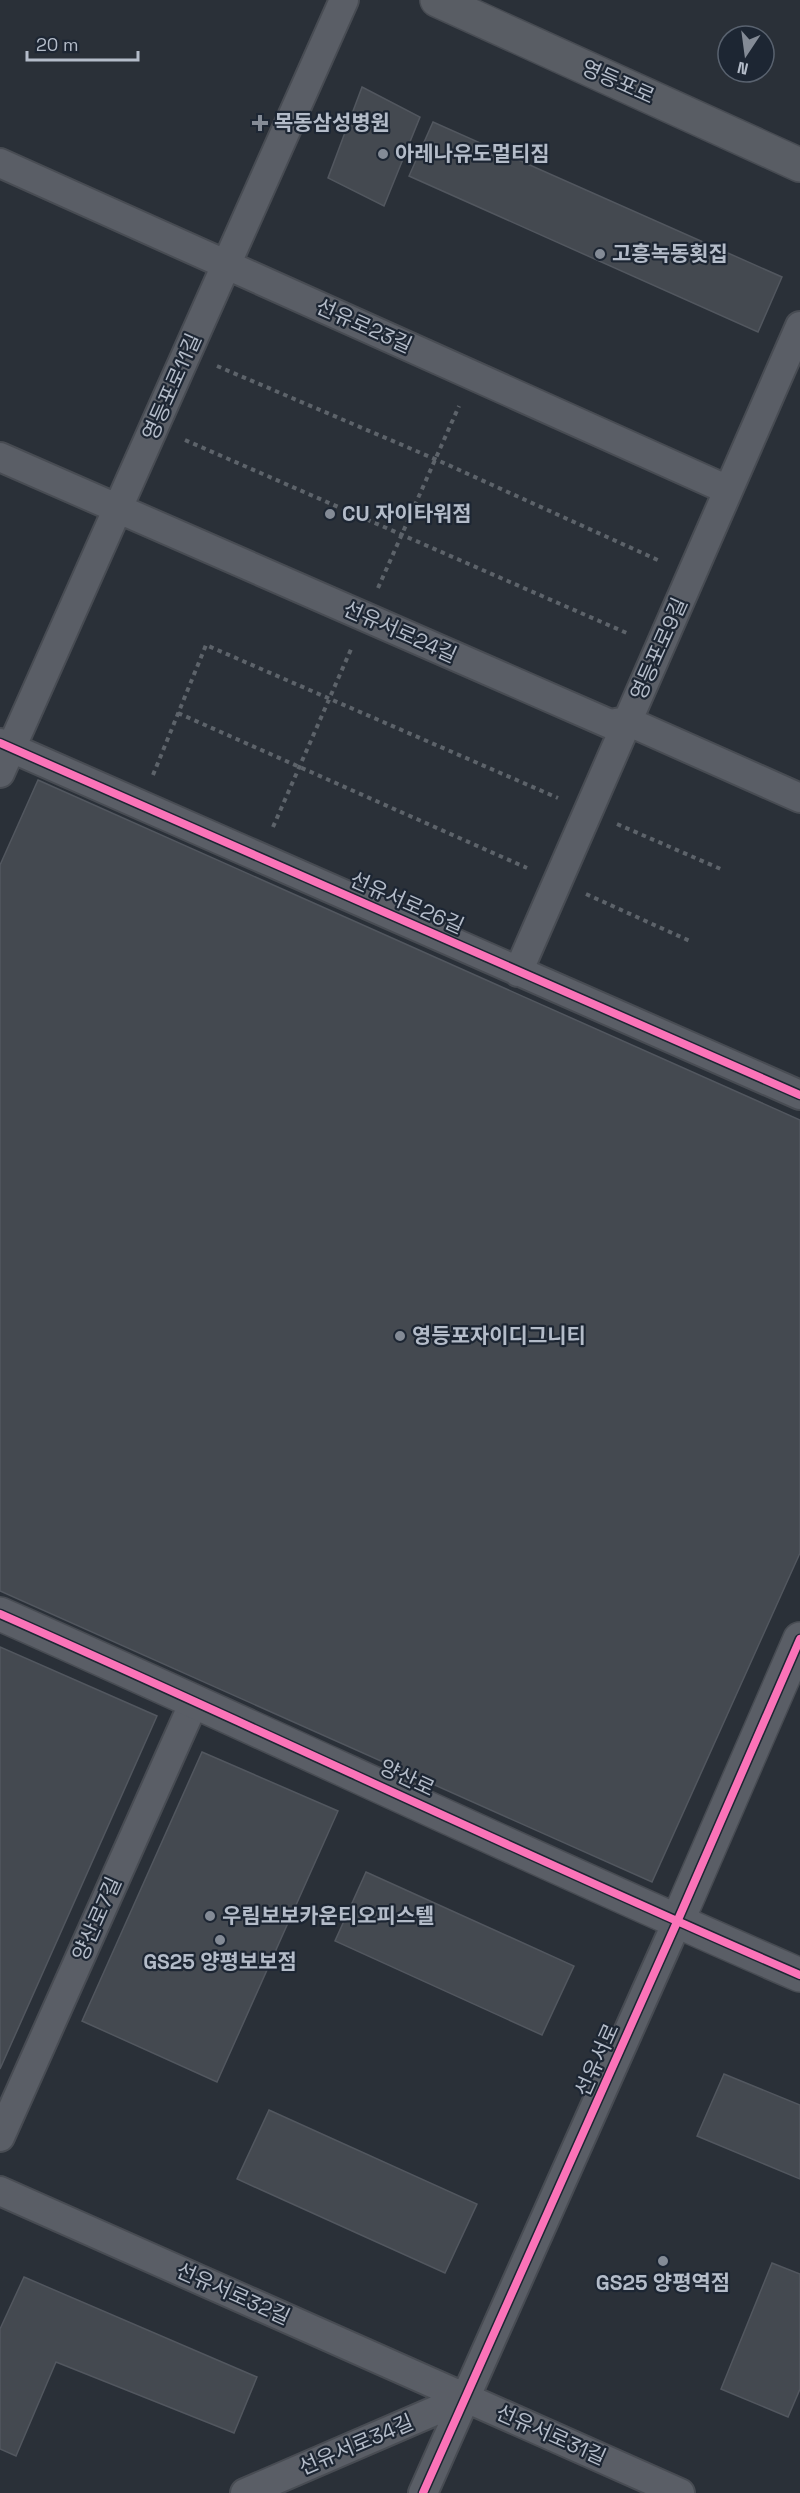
<svg xmlns="http://www.w3.org/2000/svg" width="800" height="2493" font-family="'Space Grotesk','Noto Sans KR',sans-serif">
  <style>
    .building { fill: #444950; stroke: #52575f; stroke-width: 1.5 }
    .lines { fill: none; stroke-linecap: round; stroke-linejoin: round }
    .minor-casing { stroke: #484c53; stroke-width: 32 }
    .tertiary-casing { stroke: #484c53; stroke-width: 36 }
    .secondary-casing { stroke: #484c53; stroke-width: 36 }
    .path { stroke: #5d636a; stroke-width: 4; stroke-dasharray: 4.5 4.5; stroke-linecap: butt }
    .minor { stroke: #5a5e66; stroke-width: 28 }
    .tertiary { stroke: #5a5e66; stroke-width: 33 }
    .secondary { stroke: #595d64; stroke-width: 33 }
    .cycleway-casing { stroke: #1d2633; stroke-width: 11 }
    .cycleway { stroke: #fb73b8; stroke-width: 8 }
    .poi-dot { fill: #848b96; stroke: #1d2633; stroke-width: 2 }
    .labels { text-anchor: middle; stroke-width: 4.5; stroke-linejoin: round; paint-order: stroke }
    .street-label { font-size: 21px; fill: #b4bcc9; stroke: #1d2633 }
    .poi-label { font-size: 21px; font-weight: bold; fill: #b4bcc9; stroke: #1d2633; text-anchor: start }
  </style>
  <rect width="100%" height="100%" fill="#2a3038"/>
  <path class="building" d="M362,87L420,117L384,206L328,178Z
    M433,122L782,277L758,332L409,176Z
    M38,780L800,1120V1553L652,1882L0,1591V865Z
    M0,1647L157,1716L0,2069Z
    M202,1752L338,1811L217,2082L82,2021Z
    M366,1872L574,1966L542,2035L335,1941Z
    M724,2074L800,2105V2179L697,2136Z
    M269,2110L477,2204L445,2273L237,2179Z
    M772,2263L800,2274V2389L788,2417L721,2389Z
    M24,2277L257,2377L234,2433L56,2362L16,2456L0,2449V2329Z"/>
  <g class="lines">
    <g class="minor-casing">
      <path id="minor" d="M0,163L728,490
        M0,457L610,724L627,721L800,798
        M0,743L800,1095
        M0,773L344,0
        M518,972L800,326
        M0,2137L195,1700
        M0,2191L680,2493
        M245,2493L467,2397
        M423,2493L677,1922"/>
    </g>
    <g class="tertiary-casing">
      <path id="tertiary" d="M0,1614C267,1732 531,1859 800,1975
        M677,1922L800,1639"/>
    </g>
    <g class="secondary-casing">
      <path id="secondary" d="M437,0L800,165"/>
    </g>
    <path class="path" d="M217,366L435,459L660,561
      M185,440L629,634
      M378,588L459,406
      M178,713L527,868
      M153,775L206,645L558,798
      M617,824L723,870
      M273,827L352,647
      M586,894L692,942"/>
    <use href="#minor" class="minor"/>
    <use href="#tertiary" class="tertiary"/>
    <use href="#secondary" class="secondary"/>
    <g class="cycleway-casing">
      <path id="cycleway" d="M0,743L800,1095
        M0,1614C267,1732 531,1859 800,1975
        M423,2493L677,1922L800,1639"/>
    </g>
    <use href="#cycleway" class="cycleway"/>
  </g>
  <g class="poi-dot">
    <path d="M257 114h6v6h6v6h-6v6h-6v-6h-6v-6h6z"/>
    <circle cx="383" cy="154" r="6"/>
    <circle cx="600" cy="254" r="6"/>
    <circle cx="330" cy="514" r="6"/>
    <circle cx="400" cy="1336" r="6"/>
    <circle cx="210" cy="1916" r="6"/>
    <circle cx="220" cy="1940" r="6"/>
    <circle cx="663" cy="2261" r="6"/>
  </g>
  <g class="labels">
    <g class="street-label">
      <text transform="translate(618 82) rotate(24)" y="7">영등포로</text>
      <text transform="translate(364 326) rotate(24)" y="7">선유로23길</text>
      <text transform="translate(172 387) rotate(-66)" y="7">영등포로11길</text>
      <text transform="translate(400 632) rotate(24)" y="7">선유서로24길</text>
      <text transform="translate(659 649) rotate(-66)" y="7">영등포로9길</text>
      <text transform="translate(407 903) rotate(24)" y="7">선유서로26길</text>
      <text transform="translate(407 1778) rotate(25)" y="7">양산로</text>
      <text transform="translate(97 1919) rotate(-66)" y="7">양산로7길</text>
      <text transform="translate(597 2060) rotate(-66)" y="7">선유서로</text>
      <text transform="translate(233 2294) rotate(24)" y="7">선유서로32길</text>
      <text transform="translate(551 2435) rotate(24)" y="7">선유서로31길</text>
      <text transform="translate(356 2445) rotate(-23)" y="7">선유서로34길</text>
    </g>
    <g class="poi-label">
      <text x="274" y="130">목동삼성병원</text>
      <text x="395" y="161">아레나유도멀티짐</text>
      <text x="612" y="261">고흥녹동횟집</text>
      <text x="342" y="521">CU 자이타워점</text>
      <text x="412" y="1343">영등포자이디그니티</text>
      <text x="222" y="1923">우림보보카운티오피스텔</text>
      <text x="220" y="1969" text-anchor="middle">GS25 양평보보점</text>
      <text x="663" y="2290" text-anchor="middle">GS25 양평역점</text>
    </g>
  </g>
  <g transform="translate(746 54) rotate(193)"><circle r="28" fill="#1d2633" stroke="#59626f" stroke-width="1.5"/>
  <path d="M0-4.5L10 22L0 15L-10 22Z" fill="#848b96"/>
  <text y="-9" font-size="16" font-weight="bold" text-anchor="middle" fill="#b4bcc9">N</text>
  </g>
  <path d="M27 51v9h111v-9" fill="none" stroke="#b4bcc9" stroke-width="3"/>
  <text x="36" y="51" font-size="18" fill="#b4bcc9" stroke="#1d2633" stroke-width="4.5" paint-order="stroke">20 m</text>
</svg>
